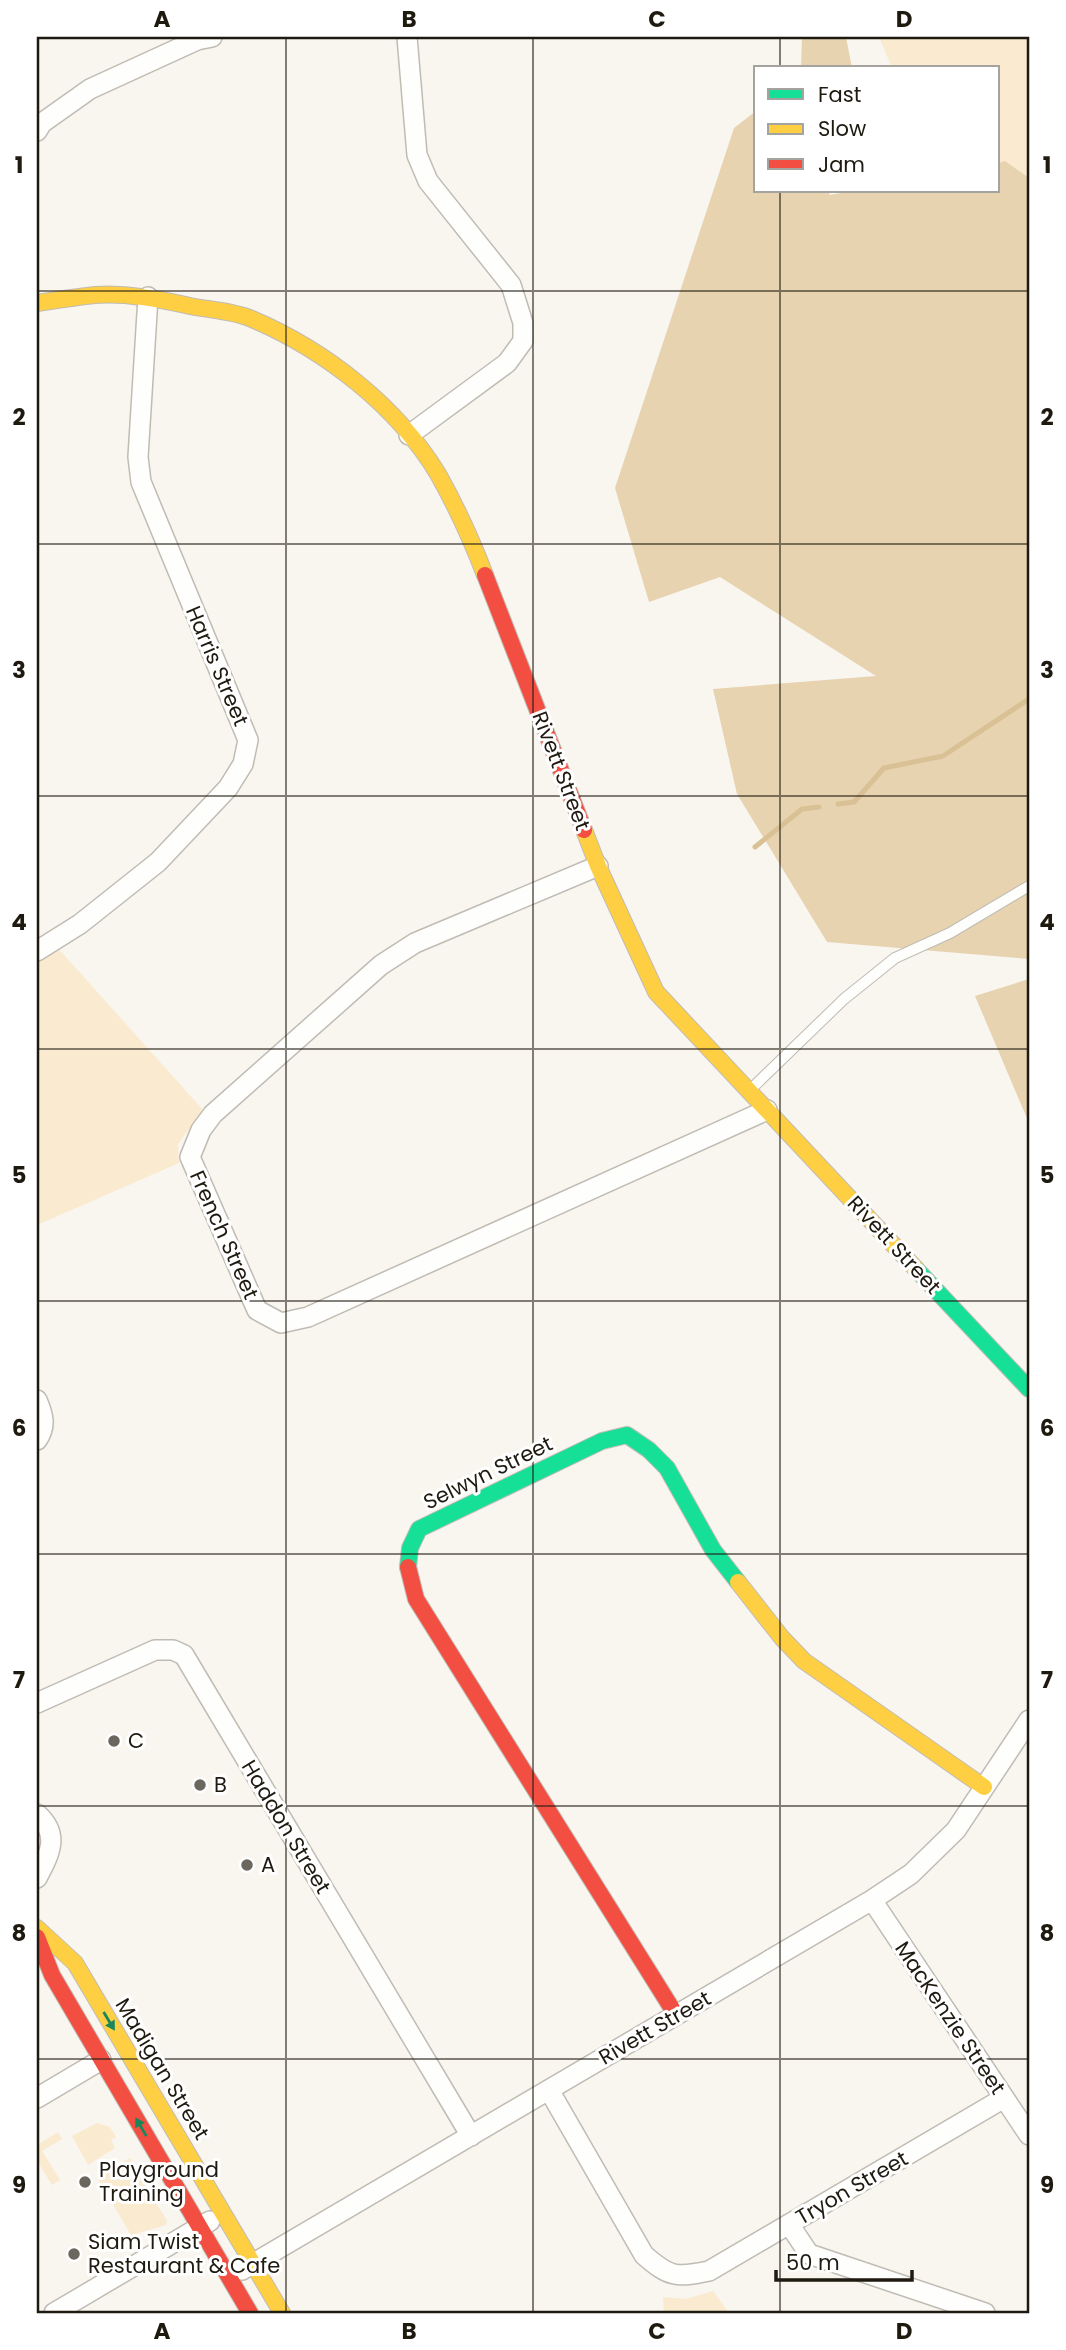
<svg xmlns="http://www.w3.org/2000/svg" width="1066" height="2350" font-family="Poppins,sans-serif">
  <style>
    .green { fill: #faeacf }
    .forest { fill: #e7d3b0 }
    .lines { fill: none; stroke-linecap: round; stroke-linejoin: round }
    .stream { stroke: #d9c095; stroke-width: 5 }
    .lane-casing { stroke: #c0bcb4; stroke-width: 12 }
    .street-casing { stroke: #c0bcb4; stroke-width: 22 }
    .fast-casing { stroke: #c0bcb4; stroke-width: 18 }
    .slow-casing { stroke: #c0bcb4; stroke-width: 18 }
    .jam-casing { stroke: #c0bcb4; stroke-width: 18 }
    .lane { stroke: #fefefd; stroke-width: 10 }
    .street { stroke: #fefefd; stroke-width: 19 }
    .fast { stroke: #16e098; stroke-width: 16 }
    .slow { stroke: #ffcf43; stroke-width: 16 }
    .jam { stroke: #f24e42; stroke-width: 16 }
    .oneway { fill: #1a875b }
    .grid { fill: none; stroke: #1f1a10; stroke-width: 2; stroke-opacity: 0.55 }
    .poi-dot { fill: #6b675e; stroke: #fff; stroke-width: 2.5 }
    .labels { text-anchor: middle; stroke-width: 6; stroke-linejoin: round; paint-order: stroke }
    .street-label { font-size: 21px; fill: #1f1a10; stroke: #fff }
    .poi-label { font-size: 21px; fill: #1f1a10; stroke: #fff; text-anchor: start }
    .neatline { fill: none; stroke: #1f1a10; stroke-width: 2.5 }
    .grid-label { font-size: 23px; text-anchor: middle; font-weight: bold; fill: #1f1a10 }
  </style>
  <rect width="100%" height="100%" fill="#f9f5ef"/>
  <path class="green" d="M879,37H1029V414L998,191V68H892Z
    M56,946L203,1110L178,1144L179,1163L37,1225V958Z
    M97,2123L110,2127L116,2137L111,2140L115,2148L88,2165L72,2136Z
    M58,2132L62,2139L42,2151L60,2180L52,2185L37,2160V2145Z
    M130,2158L167,2221L166,2225L131,2235L97,2177Z
    M713,2291L729,2313H664L663,2297L686,2299Z"/>
  <path class="forest" d="M802,37H846L852,68H801Z
    M756,111V191H830L829,195L853,191H998V163L1005,161L1029,178V959L827,942L737,794L713,689L876,676L720,577L649,602L615,488L734,128Z
    M1029,979V1123L975,996Z"/>
  <g class="lines">
    <path class="stream" d="M838,804L854,802L884,768L943,756L1029,699
      M755,847L802,809L819,807"/>
    <g class="lane-casing">
      <path id="lane" d="M749,1091L844,999L895,958L950,933L1029,886"/>
    </g>
    <g class="street-casing">
      <path id="street" d="M407,37L417,155L428,181L511,285L523,323V341L507,363L409,435
        M37,131L42,123L90,89L197,40L212,37
        M598,866L415,943L381,965L213,1114L201,1130L190,1157L257,1310L281,1323L308,1317L767,1110
        M37,951L80,924L158,862L228,788L243,764L248,740L141,482L138,457L148,297
        M37,1400C43,1414 47,1426 37,1440
        M37,1703L155,1650H173L184,1655L471,2136
        M37,1814C61,1835 49,1855 37,1878
        M872,1900L1029,2135
        M549,2090L644,2255C669,2277 676,2278 709,2271L1004,2098
        M37,2098L101,2060
        M789,2224L809,2254L985,2313
        M242,2270L872,1900L911,1874L956,1830L1029,1720
        M54,2313L210,2221"/>
    </g>
    <g class="fast-casing">
      <path id="fast" d="M916,1269L1029,1389
        M408,1567L410,1548L419,1529L602,1441L627,1435L649,1450L667,1468L713,1550L738,1582"/>
    </g>
    <g class="slow-casing">
      <path id="slow" d="M37,303C56,300 76,297 95,295C127,293 159,299 190,306C210,310 234,311 252,319C325,350 397,406 438,474C456,506 472,541 485,575
        M584,830L598,866L656,992L916,1269
        M738,1582L782,1638L804,1661L984,1787
        M37,1928L75,1963L282,2313"/>
    </g>
    <g class="jam-casing">
      <path id="jam" d="M485,575L584,830
        M408,1567L416,1599L676,2015
        M37,1937L52,1975L250,2313"/>
    </g>
    <use href="#lane" class="lane"/>
    <use href="#street" class="street"/>
    <use href="#fast" class="fast"/>
    <use href="#slow" class="slow"/>
    <use href="#jam" class="jam"/>
  </g>
  <defs><path id="oneway-solid" d="M-6-.8H1V-3.2L6.5 0L1 3.2V.8H-6Z" transform="scale(1.75)"/></defs>
  <g class="oneway">
    <use href="#oneway-solid" transform="translate(109 2021) rotate(59)"/>
    <use href="#oneway-solid" transform="translate(141 2127) rotate(-120)"/>
  </g>
  <path class="grid" d="M286,37V2313M533,37V2313M780,37V68M780,191V2313M37,291H1029M37,544H1029M37,796H1029M37,1049H1029M37,1301H1029M37,1554H1029M37,1806H1029M37,2059H1029"/>
  <g class="poi-dot">
    <circle cx="114" cy="1741" r="7"/>
    <circle cx="200" cy="1785" r="7"/>
    <circle cx="247" cy="1865" r="7"/>
    <circle cx="85" cy="2182" r="7"/>
    <circle cx="74" cy="2254" r="7"/>
  </g>
  <g class="labels">
    <g class="street-label">
      <text transform="translate(217 666) rotate(67)" y="7">Harris Street</text>
      <text transform="translate(561 771) rotate(69)" y="7">Rivett Street</text>
      <text transform="translate(224 1235) rotate(66)" y="7">French Street</text>
      <text transform="translate(894 1245) rotate(47)" y="7">Rivett Street</text>
      <text transform="translate(488 1473) rotate(-26)" y="7">Selwyn Street</text>
      <text transform="translate(286 1827) rotate(59)" y="7">Haddon Street</text>
      <text transform="translate(950 2018) rotate(56)" y="7">MacKenzie Street</text>
      <text transform="translate(655 2028) rotate(-30)" y="7">Rivett Street</text>
      <text transform="translate(162 2069) rotate(59)" y="7">Madigan Street</text>
      <text transform="translate(852 2188) rotate(-30)" y="7">Tryon Street</text>
    </g>
    <g class="poi-label">
      <text x="128" y="1748">C</text>
      <text x="214" y="1792">B</text>
      <text x="261" y="1872">A</text>
      <text x="99" y="2177">Playground<tspan x="99" dy="24">Training</tspan></text>
      <text x="88" y="2249">Siam Twist<tspan x="88" dy="24">Restaurant &amp; Cafe</tspan></text>
    </g>
  </g>
  <rect width="1066" height="2350" fill="none" stroke="#ffffff" stroke-width="77"/>
  <rect x="754" y="66" width="245" height="126" fill="#ffffff" stroke="#a5a39f" stroke-width="2"/>
  <rect x="768" y="89" width="35" height="10" fill="#16e098" stroke="#a5a39f" stroke-width="2"/>
  <text x="818" y="102" font-size="21" fill="#1f1a10">Fast</text>
  <rect x="768" y="124" width="35" height="10" fill="#ffcf43" stroke="#a5a39f" stroke-width="2"/>
  <text x="818" y="136" font-size="21" fill="#1f1a10">Slow</text>
  <rect x="768" y="159" width="35" height="10" fill="#f24e42" stroke="#a5a39f" stroke-width="2"/>
  <text x="818" y="172" font-size="21" fill="#1f1a10">Jam</text>
  <path d="M776 2270v10h136v-10" fill="none" stroke="#1f1a10" stroke-width="3.5"/>
  <text x="786" y="2270" font-size="21" fill="#1f1a10" stroke="#ffffff" stroke-width="5" paint-order="stroke">50 m</text>
  <rect x="38" y="38" width="990" height="2274" class="neatline"/>
  <g class="grid-label">
    <text x="162" y="27">A</text>
    <text x="409" y="27">B</text>
    <text x="657" y="27">C</text>
    <text x="904" y="27">D</text>
    <text x="19" y="173">1</text>
    <text x="1047" y="173">1</text>
    <text x="19" y="425">2</text>
    <text x="1047" y="425">2</text>
    <text x="19" y="678">3</text>
    <text x="1047" y="678">3</text>
    <text x="19" y="930">4</text>
    <text x="1047" y="930">4</text>
    <text x="19" y="1183">5</text>
    <text x="1047" y="1183">5</text>
    <text x="19" y="1436">6</text>
    <text x="1047" y="1436">6</text>
    <text x="19" y="1688">7</text>
    <text x="1047" y="1688">7</text>
    <text x="19" y="1941">8</text>
    <text x="1047" y="1941">8</text>
    <text x="19" y="2193">9</text>
    <text x="1047" y="2193">9</text>
    <text x="162" y="2339">A</text>
    <text x="409" y="2339">B</text>
    <text x="657" y="2339">C</text>
    <text x="904" y="2339">D</text>
  </g>
</svg>
